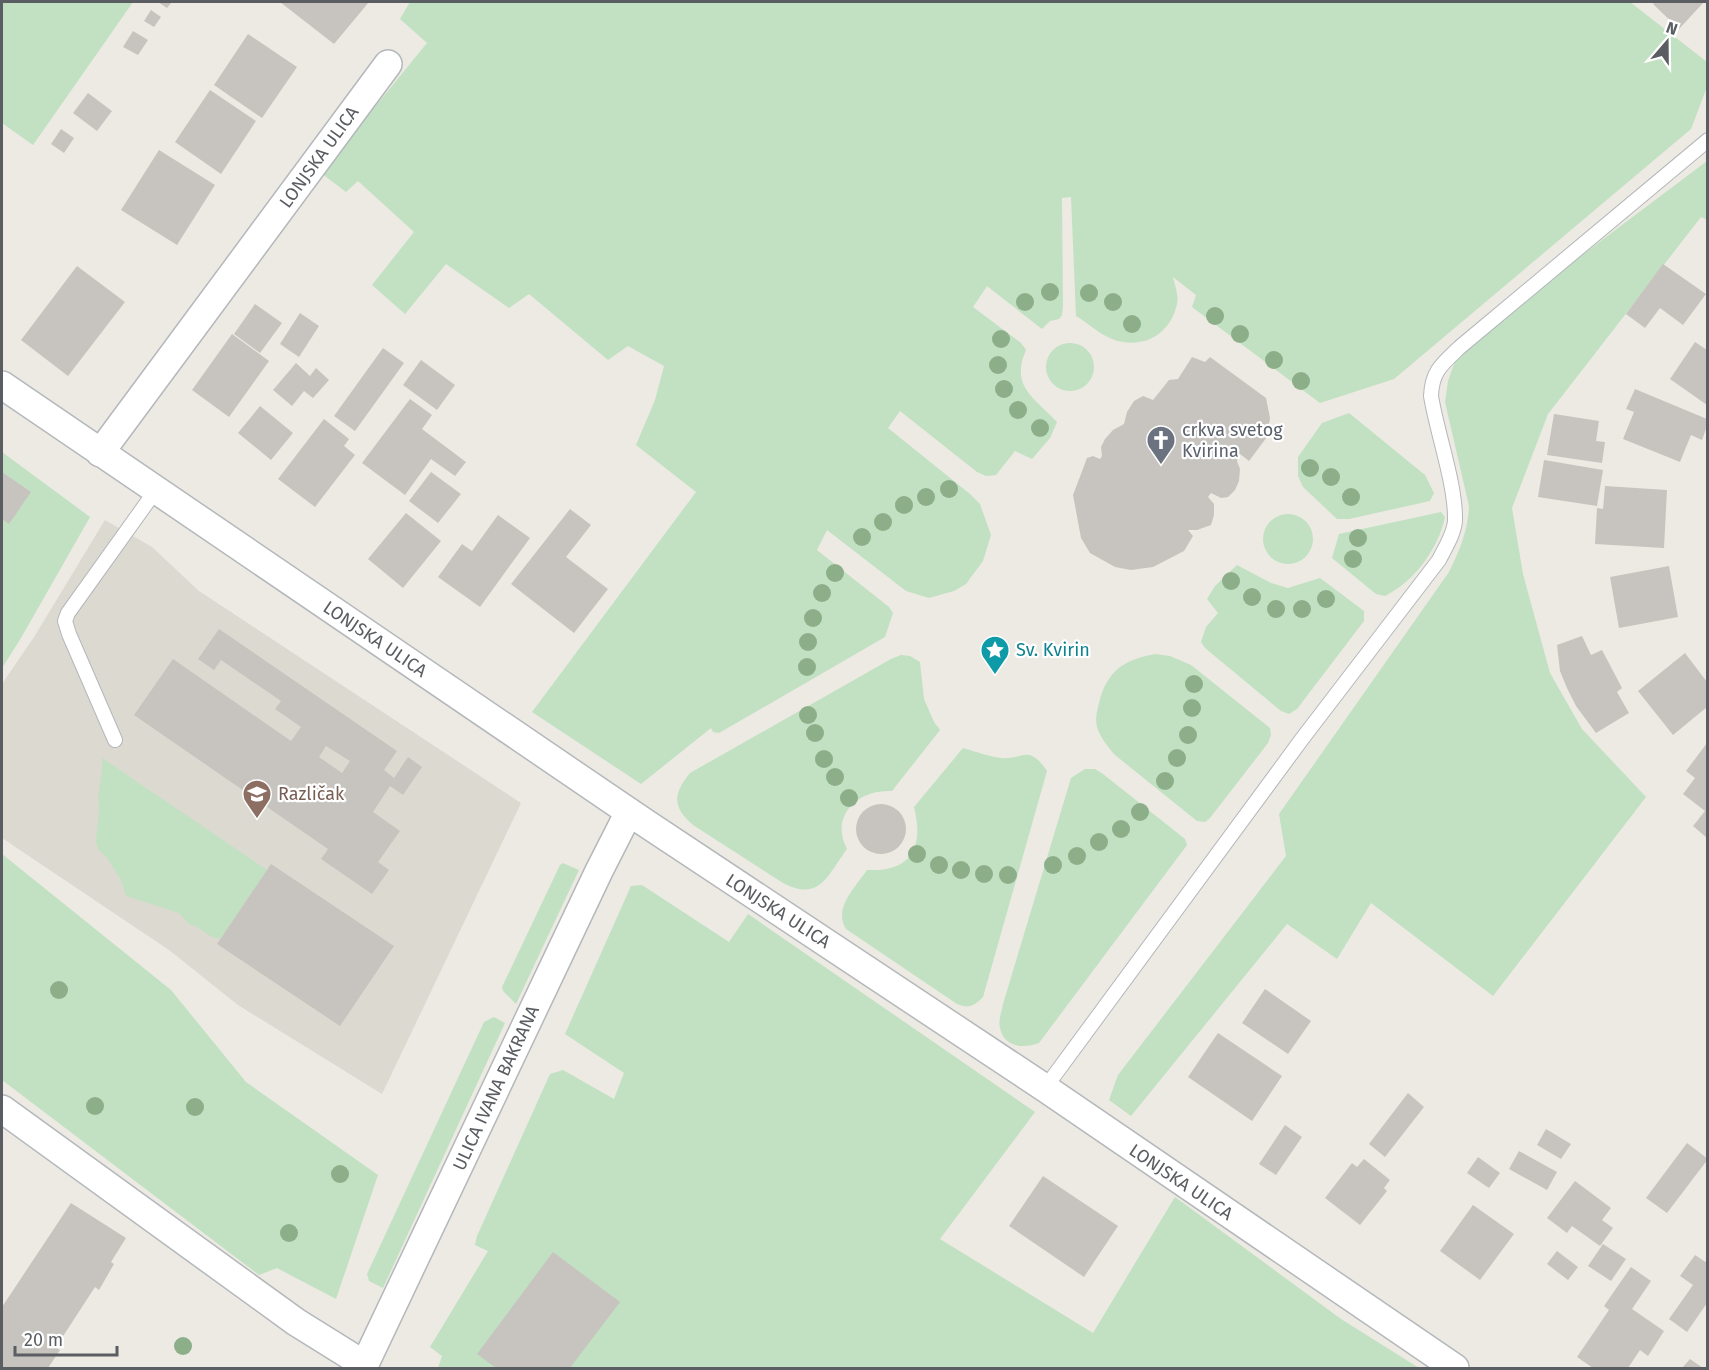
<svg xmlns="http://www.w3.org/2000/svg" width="1709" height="1370" font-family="'Fira Sans',sans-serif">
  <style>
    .education { fill: #dbd9d0 }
    .green { fill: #c1e1c2 }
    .building { fill: #c7c4bf; fill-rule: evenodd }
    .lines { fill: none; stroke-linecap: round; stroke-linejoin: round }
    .service-casing { stroke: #b4b7bb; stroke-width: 16 }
    .minor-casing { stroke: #b4b7bb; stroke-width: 30 }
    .service { stroke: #fff; stroke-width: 14 }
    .minor { stroke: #fff; stroke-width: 27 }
    .tree { fill: #8caf89 }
    .labels { text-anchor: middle; stroke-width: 4.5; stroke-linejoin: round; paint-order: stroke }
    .street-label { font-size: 18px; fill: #5a5d61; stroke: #fff }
    .worship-label { font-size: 18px; fill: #5b616d; stroke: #fff; text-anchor: start }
    .culture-label { font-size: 18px; fill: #0d838f; stroke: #fff; text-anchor: start }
    .education-label { font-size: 18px; fill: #785e54; stroke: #fff; text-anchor: start }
  </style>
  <rect width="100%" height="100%" fill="#eceae2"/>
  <path class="education" d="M105,520L152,547L199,591L521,803L382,1094L238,1005L169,950L2,838V684L34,637Z"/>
  <path class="green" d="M2,2H133L33,145L2,123Z
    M410,2H732L736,3L738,2H1630L1707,62V87L1691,129L1394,379L1320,403L1192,307L1196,295L1173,277C1175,286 1179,295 1177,304C1170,336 1141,350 1112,339C1099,334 1088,323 1076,316L1071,197L1062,198L1063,305L1062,315L1059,319L1050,321L1042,329L987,286L973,307L1021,343L1026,350C1010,387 1034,397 1057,422L1050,438L1032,459L1015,451L996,475L986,476L977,472L900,411L888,428L970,494L980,504L991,535L983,561L966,584L954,591L929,598L906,591L827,530L817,550L889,607L893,613L885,637L719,733L713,732L711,728L641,784L532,712L696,492L636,445L655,400L664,366L628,346L608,360L529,294L509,308L446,264L405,314L372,285L414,232L358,181L346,192L321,173L427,43L400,19Z
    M1707,161V220L1701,217L1548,414L1512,508L1523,574L1550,673L1582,729L1646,797L1493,996L1371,903L1337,959L1287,924L1131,1116L1109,1100L1118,1075L1286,856L1279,814L1449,572C1460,550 1468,530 1469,506L1445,402L1448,381L1460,347Z
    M1046 367a24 24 0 1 1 48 0a24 24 0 1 1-48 0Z
    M1349,413L1425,475L1434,493L1430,501L1349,519H1337L1303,487L1298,476V457L1322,423Z
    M2,452L90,517L21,638L2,668Z
    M1441,512L1445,517C1438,549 1415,581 1385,596L1376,594L1332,558L1339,534Z
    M1263 539a25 25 0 1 1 50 0a25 25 0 1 1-50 0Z
    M1237,565L1271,583L1288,588L1320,578L1364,611V621L1297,709L1289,714L1281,711L1205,648L1201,642L1206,627L1218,613L1207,599L1215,586Z
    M1155,654L1170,656L1191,665L1270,728L1271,735L1268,743L1210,818L1205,822L1197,821L1115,755C1108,747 1100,737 1097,727C1095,719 1097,711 1099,703C1107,671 1123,660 1155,654Z
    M901,655L910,656L920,662L924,699L934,722L940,730L892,791C859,789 829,815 847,849C827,876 820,902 783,883L693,825C672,807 673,794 690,773L891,659Z
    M963,748C976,752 988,756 1001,758C1023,760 1028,743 1047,771L983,997C974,1006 969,1009 957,1004L846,929C833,908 855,888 867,870C912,872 924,847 914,807Z
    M102,758L267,870L220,939L210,936L196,926L189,924L179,913L126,896L121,880L107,858L98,849L96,840L99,813L98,797L102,771Z
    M1085,769H1095L1103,774L1185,839L1187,845L1039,1043C1023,1049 1004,1047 1000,1028C998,1020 1002,1011 1003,1004L1071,778Z
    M2,854L171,990L246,1082L378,1175L336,1299L277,1268L259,1275L2,1080Z
    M563,863L579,870L516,1004L503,991L502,987L560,865Z
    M642,885L729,942L748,914L1035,1112L940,1239L1093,1333L1175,1197L1341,1319L1419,1368H438L442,1356L430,1347L488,1251L475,1245L477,1236L550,1074L563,1070L614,1099L624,1073L565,1034L631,886Z
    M494,1017L505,1023L383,1288L369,1281L367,1274L484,1022Z"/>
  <path class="building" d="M158,2H172L167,8Z
    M280,2H369L334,44Z
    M1655,2H1704L1679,29L1653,4Z
    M151,10L161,17L154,27L144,21Z
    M133,31L148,40L138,55L123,47Z
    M248,34L297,67L262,118L214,85Z
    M210,90L256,121L221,174L175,142Z
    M88,93L112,111L97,131L73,113Z
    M61,129L74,138L64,153L51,144Z
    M159,150L215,185L177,245L121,210Z
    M1663,264L1706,294L1683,325L1660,308L1645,328L1626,314Z
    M77,266L125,302L68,376L21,340Z
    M255,304L282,323L260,353L234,334Z
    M300,313L319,326L299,357L280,344Z
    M232,334L269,361L229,417L192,390Z
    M1695,342L1707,350V405L1670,379Z
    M383,348L404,363L355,431L334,416Z
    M1192,357L1205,362L1210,357L1266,398L1270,418L1267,437L1249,461L1240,454L1237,461L1240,469L1239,481L1235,490L1228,497L1221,498L1211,493L1208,497L1214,504V515L1211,525L1197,530H1188L1193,536L1184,551L1153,567L1131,570L1115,567L1090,553L1081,538L1073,495L1081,474L1087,458L1093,456L1100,459L1102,456L1101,447L1105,439L1113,430L1124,424L1127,412L1134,401L1143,396L1153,400L1169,380L1178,379Z
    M421,360L455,385L437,410L403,385Z
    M296,363L310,376L316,368L329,380L313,398L304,391L292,406L273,390Z
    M1635,389L1707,419V426L1702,440L1691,435L1680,462L1623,439L1634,412L1626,409Z
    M410,399L432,415L422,429L466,462L455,476L431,459L405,495L362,463Z
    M260,406L293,433L271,460L238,433Z
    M1554,414L1599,421L1596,441L1605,442L1602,463L1547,455Z
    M324,419L349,439L344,446L355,455L315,507L278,479Z
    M1544,460L1603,470L1597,506L1538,497Z
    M2,472L31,492L9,524L2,519Z
    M431,472L461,494L438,523L409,501Z
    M1605,486L1667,490L1664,548L1595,544L1597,508L1603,509Z
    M570,509L591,525L566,557L608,589L574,633L511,584Z
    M406,513L441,541L403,588L368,559Z
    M498,515L530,538L480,607L438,577L462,544L472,551Z
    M1669,566L1678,617L1619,628L1610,577Z
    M219,629L397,751L384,770L394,778L408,757L422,767L403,795L390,786L373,812L400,831L378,862L389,870L372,894L321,859L328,849L134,715L173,659L291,741L301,727L275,709L281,701L221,660L214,670L198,659ZM326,746L350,761L342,773L319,757Z
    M1582,636L1591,655L1602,650L1622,688L1617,692L1629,713L1596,733L1576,706L1567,688L1560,671L1557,645Z
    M1685,653L1707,682V707L1673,735L1638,691Z
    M1707,743V838L1693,826L1705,811L1683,794L1695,778L1686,771Z
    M856 829a25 25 0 1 1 50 0a25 25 0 1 1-50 0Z
    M271,864L394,946L340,1026L217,944Z
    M1265,989L1311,1021L1288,1054L1242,1023Z
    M1218,1033L1282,1076L1252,1121L1188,1077Z
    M1408,1093L1424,1107L1385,1157L1369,1144Z
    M1285,1125L1302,1137L1276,1175L1259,1164Z
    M1546,1129L1571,1144L1561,1159L1537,1145Z
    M1687,1143L1708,1159L1667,1213L1646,1198Z
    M1519,1151L1557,1172L1547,1190L1509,1169Z
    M1478,1157L1500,1173L1489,1188L1467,1173Z
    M1364,1159L1390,1180L1384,1188L1387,1191L1360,1225L1325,1198L1352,1163L1357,1167Z
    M1043,1176L1118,1226L1084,1277L1009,1226Z
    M1575,1181L1611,1208L1602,1220L1613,1228L1600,1246L1572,1226L1567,1233L1547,1218Z
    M71,1203L126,1238L111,1262L114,1264L99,1290L95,1287L56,1347L60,1350L48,1368H2V1307Z
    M1473,1205L1514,1234L1480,1280L1440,1251Z
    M1603,1244L1626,1259L1611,1281L1588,1266Z
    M1557,1251L1578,1267L1568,1280L1547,1264Z
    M553,1252L620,1302L570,1368H496L477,1354Z
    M1695,1255L1707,1263V1303L1687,1332L1669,1319L1693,1285L1680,1276Z
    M1631,1267L1651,1281L1632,1309L1664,1331L1648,1356L1640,1350L1628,1368H1593L1577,1357L1609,1310L1604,1306Z
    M1690,1359L1703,1368H1682Z"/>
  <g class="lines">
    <g class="service-casing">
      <path id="service" d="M115,740L69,634L65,621L68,613L156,490
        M1045,1088L1302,739L1439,560C1445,548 1454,534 1455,521C1456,485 1437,433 1431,396C1432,371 1442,364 1460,347L1708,140"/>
    </g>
    <g class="minor-casing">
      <path id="minor" d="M2,385L644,822L1045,1088L1455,1368
        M100,453L388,64
        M2,1109L296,1322L365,1365
        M363,1368L599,871L629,812"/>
    </g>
    <use href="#service" class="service"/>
    <use href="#minor" class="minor"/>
  </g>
  <g class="tree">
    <circle cx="1050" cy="292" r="9"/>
    <circle cx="1089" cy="293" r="9"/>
    <circle cx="1025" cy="302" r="9"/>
    <circle cx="1113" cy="302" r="9"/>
    <circle cx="1215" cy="316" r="9"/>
    <circle cx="1132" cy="324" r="9"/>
    <circle cx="1240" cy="334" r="9"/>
    <circle cx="1001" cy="339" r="9"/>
    <circle cx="1274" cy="360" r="9"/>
    <circle cx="998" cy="365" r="9"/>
    <circle cx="1301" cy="381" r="9"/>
    <circle cx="1004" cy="389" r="9"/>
    <circle cx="1018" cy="410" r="9"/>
    <circle cx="1040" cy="428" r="9"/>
    <circle cx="1310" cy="468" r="9"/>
    <circle cx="1331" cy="477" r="9"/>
    <circle cx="949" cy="489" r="9"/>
    <circle cx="926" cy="497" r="9"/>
    <circle cx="1351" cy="497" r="9"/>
    <circle cx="904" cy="505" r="9"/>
    <circle cx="883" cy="522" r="9"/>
    <circle cx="862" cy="537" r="9"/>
    <circle cx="1358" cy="538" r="9"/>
    <circle cx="1353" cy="559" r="9"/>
    <circle cx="835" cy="573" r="9"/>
    <circle cx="1231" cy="581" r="9"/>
    <circle cx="822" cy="593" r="9"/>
    <circle cx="1252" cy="597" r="9"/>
    <circle cx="1326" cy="599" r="9"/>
    <circle cx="1276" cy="609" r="9"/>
    <circle cx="1302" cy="609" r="9"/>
    <circle cx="813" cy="618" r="9"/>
    <circle cx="808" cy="642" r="9"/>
    <circle cx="807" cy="667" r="9"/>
    <circle cx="1194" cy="684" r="9"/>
    <circle cx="1192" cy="708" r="9"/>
    <circle cx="808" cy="715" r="9"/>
    <circle cx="815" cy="733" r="9"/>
    <circle cx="1188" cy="735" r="9"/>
    <circle cx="1177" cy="758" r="9"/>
    <circle cx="824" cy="759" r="9"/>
    <circle cx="835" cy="777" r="9"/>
    <circle cx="1165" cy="781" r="9"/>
    <circle cx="849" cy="798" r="9"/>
    <circle cx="1140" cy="812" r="9"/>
    <circle cx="1121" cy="829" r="9"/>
    <circle cx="1099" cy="842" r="9"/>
    <circle cx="917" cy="854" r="9"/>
    <circle cx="1077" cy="856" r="9"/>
    <circle cx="939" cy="865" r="9"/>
    <circle cx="1053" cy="865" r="9"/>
    <circle cx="961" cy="870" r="9"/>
    <circle cx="984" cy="874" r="9"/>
    <circle cx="1008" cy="875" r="9"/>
    <circle cx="59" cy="990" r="9"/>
    <circle cx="95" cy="1106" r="9"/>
    <circle cx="195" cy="1107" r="9"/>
    <circle cx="340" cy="1174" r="9"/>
    <circle cx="289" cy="1233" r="9"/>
    <circle cx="183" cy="1346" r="9"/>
  </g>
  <defs>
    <g id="church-pin" transform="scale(1.5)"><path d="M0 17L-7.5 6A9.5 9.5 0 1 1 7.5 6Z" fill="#6b7280" stroke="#fff"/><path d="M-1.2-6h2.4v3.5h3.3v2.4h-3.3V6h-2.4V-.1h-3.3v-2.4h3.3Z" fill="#fff"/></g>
    <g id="sight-pin" transform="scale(1.5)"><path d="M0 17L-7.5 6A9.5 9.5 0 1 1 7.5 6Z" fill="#0f9aa8" stroke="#fff"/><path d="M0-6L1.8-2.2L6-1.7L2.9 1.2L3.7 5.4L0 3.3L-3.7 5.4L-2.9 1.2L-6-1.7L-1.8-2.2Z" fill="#fff"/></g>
    <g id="school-pin" transform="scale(1.5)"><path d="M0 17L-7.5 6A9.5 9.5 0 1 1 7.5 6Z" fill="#8d6e63" stroke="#fff"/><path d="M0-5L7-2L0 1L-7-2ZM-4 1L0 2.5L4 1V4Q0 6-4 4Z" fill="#fff"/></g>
  </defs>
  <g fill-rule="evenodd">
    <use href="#church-pin" x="1161" y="440"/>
    <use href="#sight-pin" x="995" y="650"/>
    <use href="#school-pin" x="257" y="794"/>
  </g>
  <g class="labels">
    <g class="street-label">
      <text transform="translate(319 157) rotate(-54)" y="6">LONJSKA ULICA</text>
      <text transform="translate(375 639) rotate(34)" y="6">LONJSKA ULICA</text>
      <text transform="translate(778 911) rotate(33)" y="6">LONJSKA ULICA</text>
      <text transform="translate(496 1088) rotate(-65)" y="6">ULICA IVANA BAKRANA</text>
      <text transform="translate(1181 1182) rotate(34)" y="6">LONJSKA ULICA</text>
    </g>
    <g class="worship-label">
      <text x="1182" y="436">crkva svetog<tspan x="1182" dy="21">Kvirina</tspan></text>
    </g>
    <g class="culture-label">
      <text x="1016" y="656">Sv. Kvirin</text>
    </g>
    <g class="education-label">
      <text x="278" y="800">Različak</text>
    </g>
  </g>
  <rect width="1709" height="1370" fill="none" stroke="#5a5d61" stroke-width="6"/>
  <g transform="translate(1667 42) rotate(20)" stroke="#ffffff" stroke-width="4.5" paint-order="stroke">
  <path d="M0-4.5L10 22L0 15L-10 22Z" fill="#5a5d61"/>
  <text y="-9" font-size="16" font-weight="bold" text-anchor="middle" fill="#5a5d61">N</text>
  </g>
  <path d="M15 1346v9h102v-9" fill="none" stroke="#5a5d61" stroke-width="3"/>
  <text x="24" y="1346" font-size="18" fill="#5a5d61" stroke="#ffffff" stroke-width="4.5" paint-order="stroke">20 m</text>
</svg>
